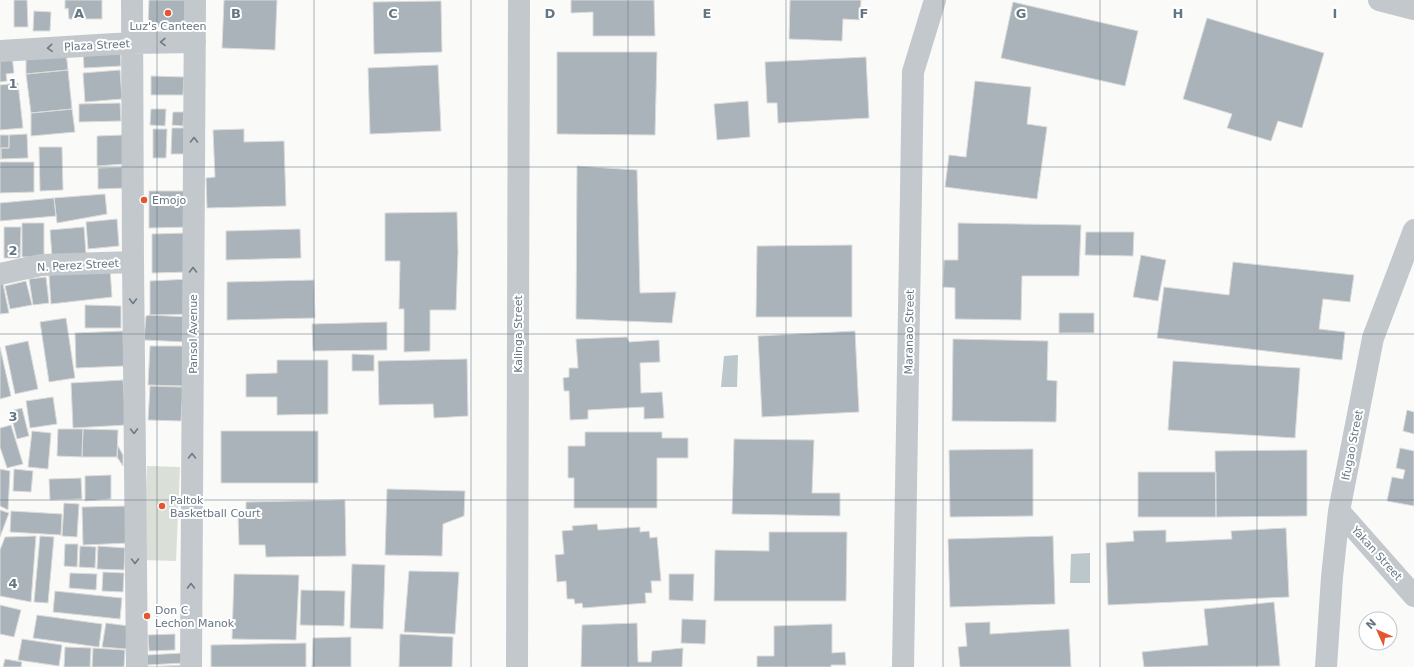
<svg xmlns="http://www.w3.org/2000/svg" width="1414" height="667" font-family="'DejaVu Sans',sans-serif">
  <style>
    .green { fill: #dadfd7 }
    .water { fill: #bbc7cb }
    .building { fill: #aab3b9; stroke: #dcdcda }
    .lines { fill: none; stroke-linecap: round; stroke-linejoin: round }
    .street { stroke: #c3c8cc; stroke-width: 22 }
    .oneway { stroke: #6a7a87 }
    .grid { fill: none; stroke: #657683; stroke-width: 1; stroke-opacity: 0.55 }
    .poi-dot { fill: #e4572e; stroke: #fff; stroke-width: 1.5 }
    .labels { text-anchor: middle; stroke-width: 4; stroke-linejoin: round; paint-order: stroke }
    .poi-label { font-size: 11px; fill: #657683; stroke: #fff; text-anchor: start }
    .street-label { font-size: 11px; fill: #657683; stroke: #fff }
    .grid-label { font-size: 13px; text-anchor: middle; font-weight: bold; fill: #657683; stroke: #fff; stroke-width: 4; stroke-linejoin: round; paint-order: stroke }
  </style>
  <rect width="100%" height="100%" fill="#fafaf8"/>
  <path class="green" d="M147,466L180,467L176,561L143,560Z"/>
  <path class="water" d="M738,355L737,387H721L724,356Z
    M1090,553V583H1070L1071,554Z"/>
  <path class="building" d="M14,0H27L28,27H14Z
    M65,0H102V19H69L68,8L65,9Z
    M149,0H187L186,27L148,26Z
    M224,0H277L275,50L222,48Z
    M571,0H654L655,36H593V12L571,13Z
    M790,0H861L860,20L843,19L842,41L789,39Z
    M441,1L442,52L374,54L373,2Z
    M1013,2L1138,31L1125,86L1001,58Z
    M34,11L51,12L50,31H33Z
    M1207,18L1324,53L1302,128L1278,121L1271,141L1227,128L1232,114L1183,99Z
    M120,49L121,66L84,68L83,51Z
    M66,52L68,70L26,74V56Z
    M557,52H657L655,135L557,134Z
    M12,56L14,73L6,74L7,81L0,82V57Z
    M866,57L869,118L778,123L777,103H767L765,62Z
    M438,65L441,131L370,134L368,68Z
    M68,70L72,109L31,113L26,74Z
    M120,70L122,99L85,102L83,73Z
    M151,76L184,77L183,95H151Z
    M975,81L1031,87L1027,124L1047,127L1037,199L945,187L949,155L966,157Z
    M18,83L23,128L0,130V85Z
    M748,101L750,137L717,140L714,104Z
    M120,103L121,121L79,122V104Z
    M72,109L75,132L31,136V113Z
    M151,109H166L165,126L150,125Z
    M173,112H184L183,126L172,125Z
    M172,128H184V154H171Z
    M153,129H167L166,158H153Z
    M244,129V142L284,141L286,206L207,208L206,178L215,177L213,130Z
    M27,134L28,158L1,159V148H9V135Z
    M0,135H9V148H1V159H0Z
    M123,135L124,164L97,166V136Z
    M39,147H62L63,190L40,191Z
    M0,162H34V192L0,193Z
    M577,166L637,170L640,293L676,292L672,323L576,319Z
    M126,167V188L98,189V168Z
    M149,191H191V227L149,228Z
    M105,194L107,214L57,223L54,198Z
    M54,198L56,216L0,221V203Z
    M457,212L458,252L456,310H430V351L404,352V309H399L400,261H385V213Z
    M117,219L119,246L88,249L86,222Z
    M22,223H44V257H22Z
    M958,223L1081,225L1079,276H1022L1021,320L955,319V288L943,287L944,260H958Z
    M4,227H21L20,258H4Z
    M84,227L86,254L52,257L50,230Z
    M300,229L301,258L226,260V231Z
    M1086,232H1134L1133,256L1085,255Z
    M188,233V272L152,273V234Z
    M852,245V317H756L757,246Z
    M1141,255L1166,260L1158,301L1133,297Z
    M1233,262L1354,275L1350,302L1323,299L1319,329L1345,332L1342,360L1157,338L1164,287L1229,295Z
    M110,269L112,297L51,304L49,275Z
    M46,277L49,303L33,305L29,279Z
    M2,279L9,313L0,314V280Z
    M190,279L191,314L150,315V281Z
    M314,280L315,318L227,320V282Z
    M26,281L32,305L10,309L5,286Z
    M85,305L121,306V328H85Z
    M1059,313H1094V333H1059Z
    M150,315L187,317L186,342L144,340L146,316Z
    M66,318L75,378L49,382L40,322Z
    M387,322V350L313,351L312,324Z
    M123,331L124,366L76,368L75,333Z
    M855,331L859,412L762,417L758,336Z
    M627,337L629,342L659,340L660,362L640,363L641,393L662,392L664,418L644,419V407L588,410V419L570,420L569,391H564L563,378L569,377V368H578L576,339Z
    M953,339L1048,341L1047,380L1057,381L1056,422L952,421Z
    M28,341L38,389L15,394L5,346Z
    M150,346H184L183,386L148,385Z
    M0,347L11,396L0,399Z
    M352,354L374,355V371H352Z
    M467,359L468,416L434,418L433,404L379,405L378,361Z
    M277,360H328V414L277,415V397H246V374L277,373Z
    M1173,361L1300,368L1295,438L1168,430Z
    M123,380L126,425L73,428L71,383Z
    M150,386L183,387L181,421L148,420Z
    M53,397L57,424L30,428L26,401Z
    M22,408L29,436L17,439L10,411Z
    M1407,410L1414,412V434L1403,431Z
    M11,425L23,464L7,468L0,447V428Z
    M58,429H83L82,457L57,456Z
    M83,429L118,430L117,457H82Z
    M32,431L51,433L48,469L28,467Z
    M221,431H318V483H221Z
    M585,432H662V438H688V458H657V508H574V478H568V446H585Z
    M734,439L814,440L812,493H840V516L732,514Z
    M118,446L123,455V466L117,457Z
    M1400,448L1414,451V506L1387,501L1392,477L1403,479L1405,470L1396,468Z
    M1033,449V516L950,517L949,450Z
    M1307,450V516L1216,517L1215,451Z
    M0,469L10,471L8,510L0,506Z
    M14,469L33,471L31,492L13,491Z
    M1138,472H1216V517H1138Z
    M111,475V499L85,501V476Z
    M81,478L82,499L50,500L49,479Z
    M387,489L465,491L464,516L443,524L442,556L385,555Z
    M345,500L346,556L266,557L265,545H239L238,516H246V502Z
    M64,503L79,504L77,537L62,536Z
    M128,506L129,543L83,545L82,507Z
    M0,510L9,513L0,537Z
    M11,511L62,514L61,535L10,532Z
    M597,524L598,530L640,527V532L649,531L650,538L657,537L661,581H651L652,593H645L646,603L583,608L582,603L575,604L574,599H567L566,581L557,582L555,555L564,554L562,531L573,530L572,526Z
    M1286,528L1289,597L1108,605L1106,543L1134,541L1133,531L1166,530V542L1232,539L1231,531Z
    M769,532H847L846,601H714L715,550L769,551Z
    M36,536L31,602L0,596V550L5,537Z
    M40,536L54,537L48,603L34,602Z
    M1053,536L1055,604L950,607L948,539Z
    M65,544H78L77,567L64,566Z
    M80,546L96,547L95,568L79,567Z
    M98,546L125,548L124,570L97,569Z
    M352,564L385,565L383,629L350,628Z
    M409,571L459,572L455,634L404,632Z
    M103,572L124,573L123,592L102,591Z
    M70,573L97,574L96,590L69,588Z
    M234,574L299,575L296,640L232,639Z
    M669,574H694L693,601L669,600Z
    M301,590L345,591L344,626L300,625Z
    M55,591L122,598L120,619L53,612Z
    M1274,602L1280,666L1144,667L1142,652L1208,645L1204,609Z
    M0,605L21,610L14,637L0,634Z
    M37,615L102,624L99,647L33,638Z
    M682,619L706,620L705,644L681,643Z
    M990,622V634L1069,629L1071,667H960L958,647L967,646L965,623Z
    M106,623L129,626L126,649L102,647Z
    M637,623L638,662H651L652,651L683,648L682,667H581L582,625Z
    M832,624V653L845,652L846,665H831V667H757V656H774V626Z
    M175,634V650L149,651L148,635Z
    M400,634L453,637L452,667H399Z
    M351,637V667H312L313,638Z
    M22,639L62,645L59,666L18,660Z
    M306,643V667H211V645Z
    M65,647L91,648L90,667H64Z
    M93,648L125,650L124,667H92Z
    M183,653L184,663L147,665V655Z
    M5,659L22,662L21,667H3Z
    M184,665V667H146Z"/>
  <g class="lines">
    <path class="street" d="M132,0L133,262L137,667
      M1379,0L1414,9
      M0,51L131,43L195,42
      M0,274L41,265L133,262
      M1339,511L1414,596
      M191,667L195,0
      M517,667L519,0
      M903,667L913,72L935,0
      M1326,667L1332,577L1339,511L1373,338L1414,230"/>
  </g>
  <defs><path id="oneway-chevron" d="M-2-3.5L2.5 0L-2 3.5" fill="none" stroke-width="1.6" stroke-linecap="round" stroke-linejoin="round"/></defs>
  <g class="oneway">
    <use href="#oneway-chevron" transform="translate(163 42) rotate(179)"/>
    <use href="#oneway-chevron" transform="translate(50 48) rotate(176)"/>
    <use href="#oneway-chevron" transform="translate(194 140) rotate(-90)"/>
    <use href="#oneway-chevron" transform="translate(193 270) rotate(-90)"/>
    <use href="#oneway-chevron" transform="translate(133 301) rotate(90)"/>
    <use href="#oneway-chevron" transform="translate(134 431) rotate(89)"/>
    <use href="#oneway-chevron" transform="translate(192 456) rotate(-90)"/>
    <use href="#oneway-chevron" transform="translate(135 561) rotate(89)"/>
    <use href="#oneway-chevron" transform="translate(191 586) rotate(-90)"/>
  </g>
  <path class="grid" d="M157,0V667M314,0V667M471,0V667M628,0V667M786,0V667M943,0V667M1100,0V667M1257,0V667M0,167H1414M0,334H1414M0,500H1414"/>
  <g class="poi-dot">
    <circle cx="168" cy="13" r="4"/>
    <circle cx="144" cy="200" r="4"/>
    <circle cx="162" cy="506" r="4"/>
    <circle cx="147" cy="616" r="4"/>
  </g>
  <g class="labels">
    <g class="poi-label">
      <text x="168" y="30" text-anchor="middle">Luz's Canteen</text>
      <text x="152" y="204">Emojo</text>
      <text x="170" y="504">Paltok<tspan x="170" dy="13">Basketball Court</tspan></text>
      <text x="155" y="614">Don C<tspan x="155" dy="13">Lechon Manok</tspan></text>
    </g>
    <g class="street-label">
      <text transform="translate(97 45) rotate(-3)" y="4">Plaza Street</text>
      <text transform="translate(78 265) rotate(-3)" y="4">N. Perez Street</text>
      <text transform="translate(909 332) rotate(-89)" y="4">Maranao Street</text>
      <text transform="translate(193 334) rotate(-90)" y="4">Pansol Avenue</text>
      <text transform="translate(518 334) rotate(-90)" y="4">Kalinga Street</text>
      <text transform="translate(1352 445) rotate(-79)" y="4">Ifugao Street</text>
      <text transform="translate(1377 553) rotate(48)" y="4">Yakan Street</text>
    </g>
  </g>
  <g class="grid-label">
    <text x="79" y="18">A</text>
    <text x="236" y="18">B</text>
    <text x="393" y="18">C</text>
    <text x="550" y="18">D</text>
    <text x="707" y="18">E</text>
    <text x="864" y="18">F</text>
    <text x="1021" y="18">G</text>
    <text x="1178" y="18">H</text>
    <text x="1335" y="18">I</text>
    <text x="13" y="88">1</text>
    <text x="13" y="255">2</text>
    <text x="13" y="421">3</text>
    <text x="13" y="588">4</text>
  </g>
  <g transform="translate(1378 631) rotate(315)"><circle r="19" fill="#ffffff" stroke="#c1c8cd"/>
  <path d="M0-3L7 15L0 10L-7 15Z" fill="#e4572e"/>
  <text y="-6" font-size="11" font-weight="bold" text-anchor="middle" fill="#657683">N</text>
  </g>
</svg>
